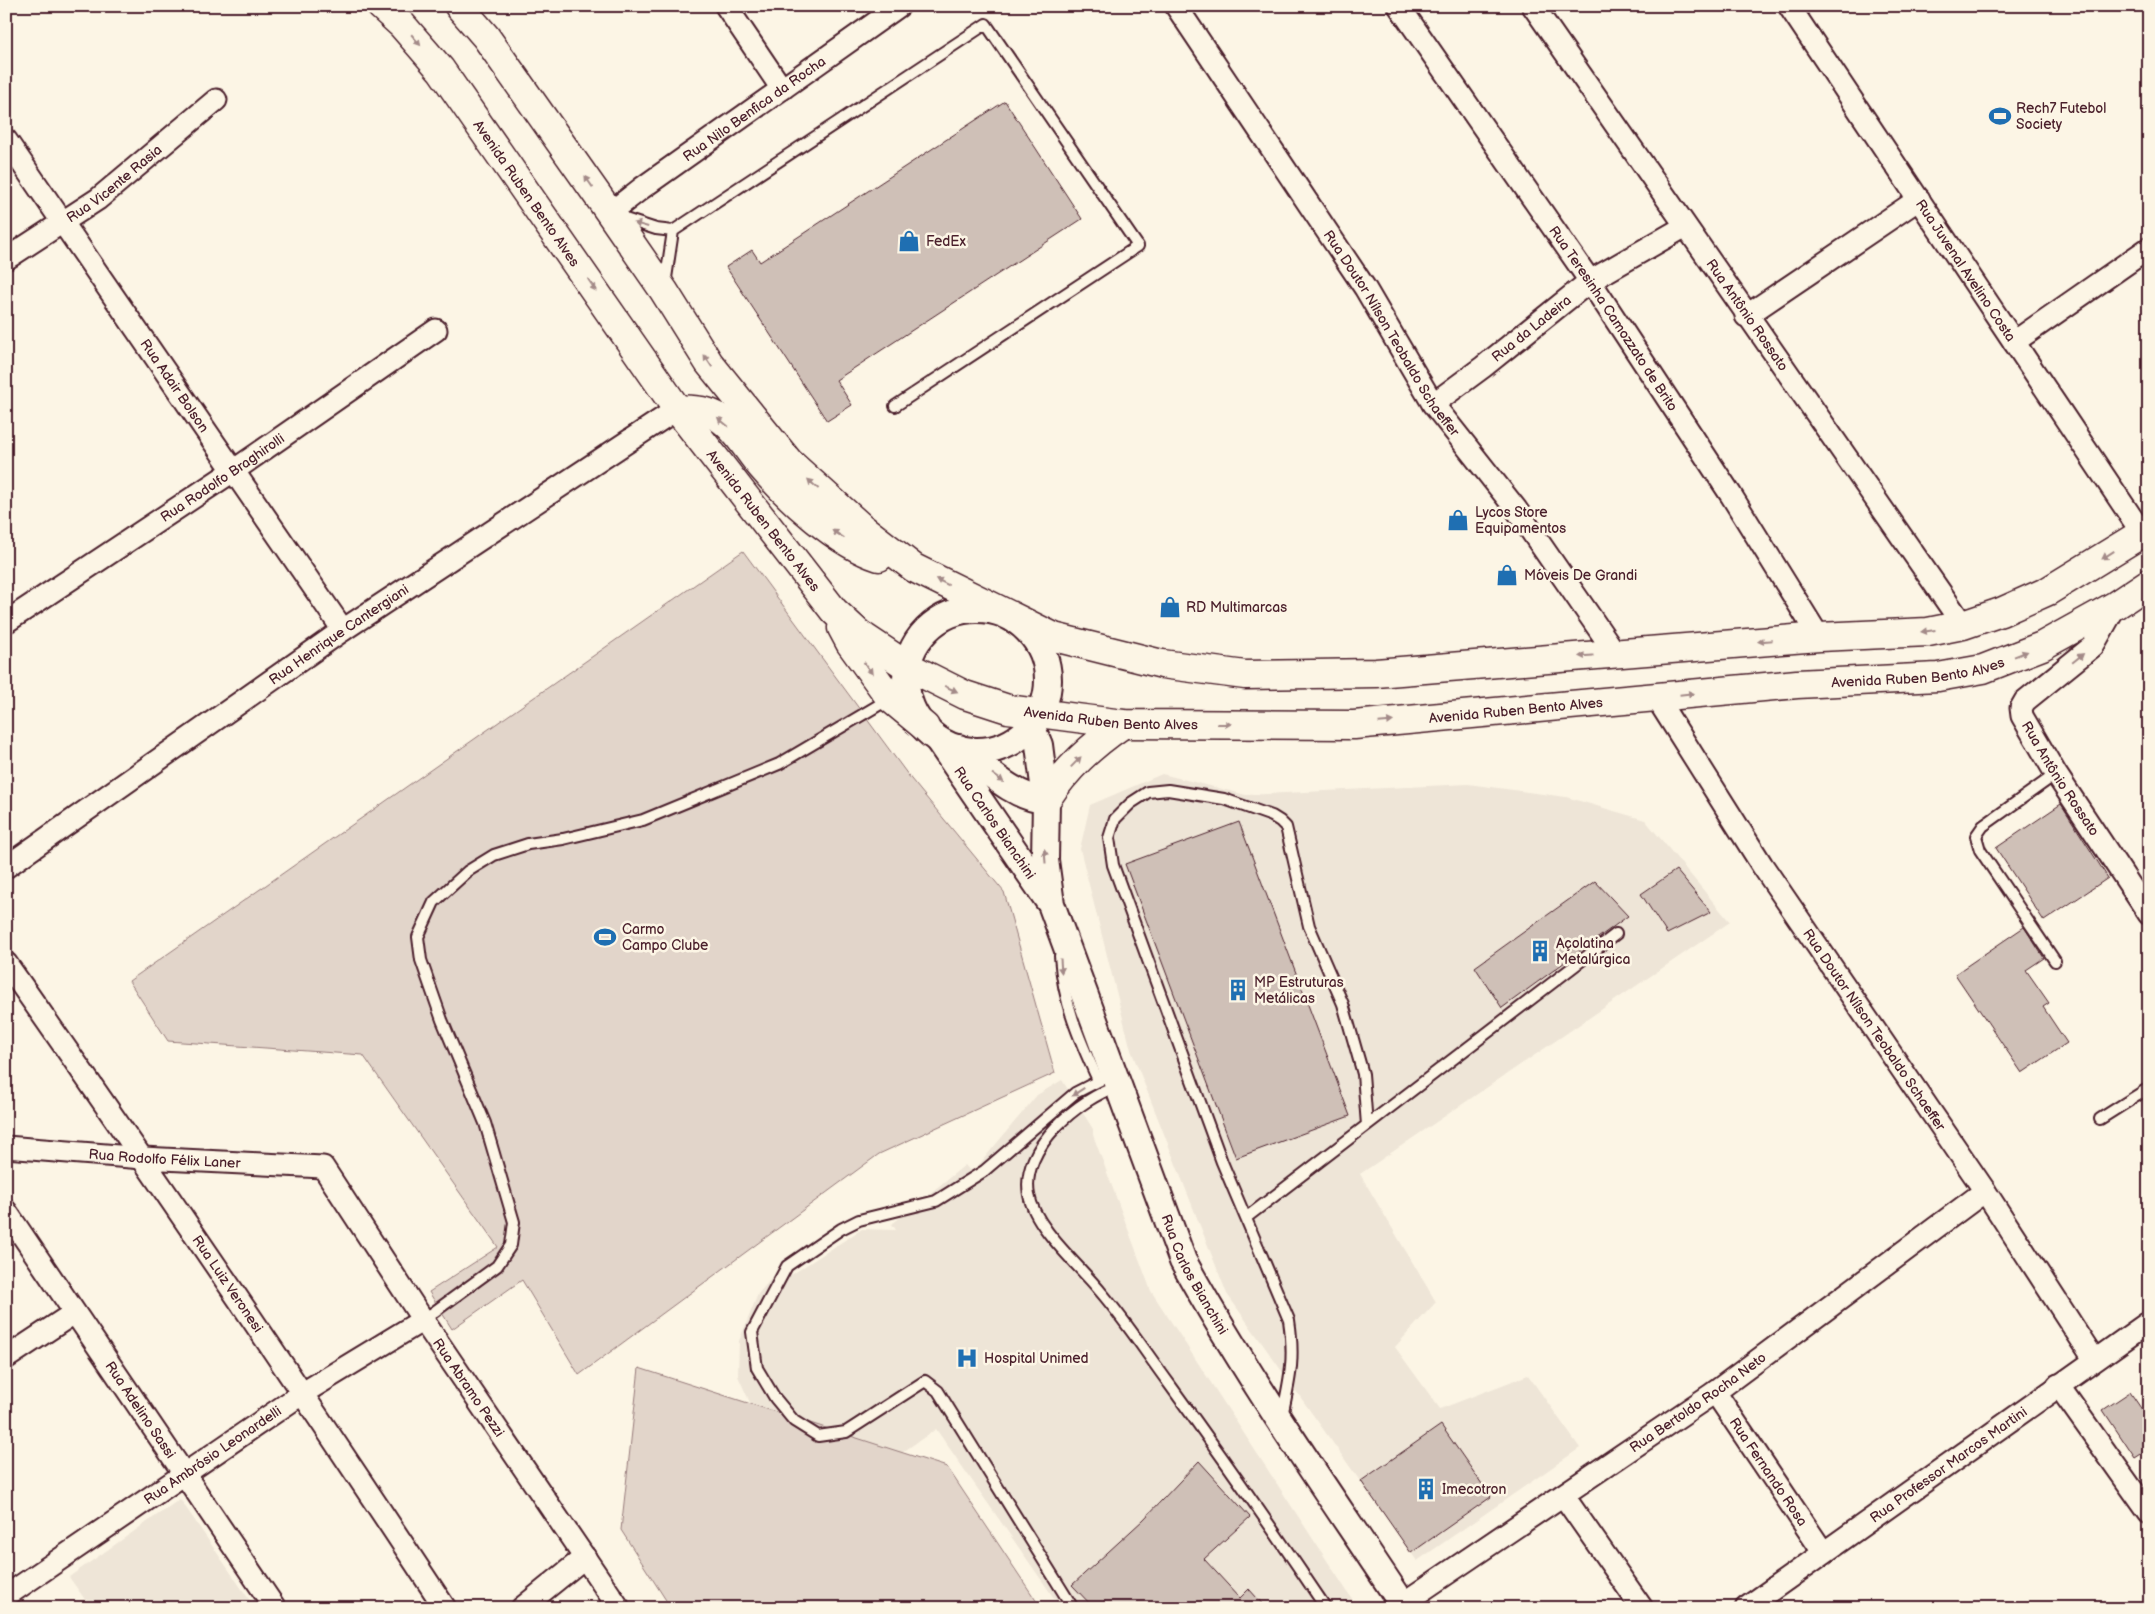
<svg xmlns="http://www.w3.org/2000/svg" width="2155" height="1614" font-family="'Balsamiq Sans',sans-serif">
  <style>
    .built { fill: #eee5d7 }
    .green { fill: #e2d5ca; stroke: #967a7a }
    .building { fill: #cfc0b7; stroke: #4a1f2b }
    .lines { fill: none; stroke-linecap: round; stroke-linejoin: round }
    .service-casing { stroke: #4a1f2b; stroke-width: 14 }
    .minor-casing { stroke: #4a1f2b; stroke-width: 25 }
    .tertiary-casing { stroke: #4a1f2b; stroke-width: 30 }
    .primary-casing { stroke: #4a1f2b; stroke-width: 31 }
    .service { stroke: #fcf5e5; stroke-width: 10 }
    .minor { stroke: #fcf5e5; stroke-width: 21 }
    .tertiary { stroke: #fcf5e5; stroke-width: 26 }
    .primary { stroke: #fcf5e5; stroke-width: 28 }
    .oneway { fill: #a38a88 }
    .labels { text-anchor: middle; stroke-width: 5; stroke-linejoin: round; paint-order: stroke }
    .poi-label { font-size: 14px; fill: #4a1f2b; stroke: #fcf5e5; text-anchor: start }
    .street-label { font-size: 14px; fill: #4a1f2b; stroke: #fcf5e5 }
  </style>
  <rect width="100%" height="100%" fill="#fcf5e5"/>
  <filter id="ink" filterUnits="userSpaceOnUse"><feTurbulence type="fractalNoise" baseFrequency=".02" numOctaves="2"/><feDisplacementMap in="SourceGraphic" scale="10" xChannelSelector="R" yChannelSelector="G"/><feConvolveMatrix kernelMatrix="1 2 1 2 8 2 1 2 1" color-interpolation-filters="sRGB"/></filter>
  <g filter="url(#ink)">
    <path class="built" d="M1162,774L1246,795L1468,784L1566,797L1645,820L1730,922L1360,1174L1436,1302L1395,1347L1440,1409L1528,1375L1580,1448L1417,1561L1227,1294L1131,1050L1080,849L1090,805Z
      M1062,1080L1093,1129V1135L1151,1291L1358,1608H1061L936,1429L877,1470L757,1418L738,1376L739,1341L758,1294L777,1272L785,1279L862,1229L896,1230L892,1224L965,1165L972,1173L1037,1095Z
      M180,1499L255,1608H91L69,1577Z"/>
    <path class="green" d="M743,551L911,779L1004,892L1055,1073L879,1154L579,1375L522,1280L452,1329L429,1292L498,1247L363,1055L168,1041L129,981Z
      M639,1368L947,1467L1041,1608H671L621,1530Z"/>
    <path class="building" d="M1005,101L1082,219L836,380L852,405L827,421L726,267L752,250L760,262Z
      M2061,804L2108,878L2044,921L1996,848Z
      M1239,822L1350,1116L1236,1158L1125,864Z
      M1676,870L1711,912L1667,934L1641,894Z
      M1595,881L1628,916L1502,1008L1475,967Z
      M2024,927L2044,958L2026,970L2049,1003L2043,1007L2067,1043L2022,1073L1955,974Z
      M2130,1392L2149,1420V1449L2135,1458L2103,1410Z
      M1441,1425L1491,1497L1411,1553L1361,1481Z
      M1199,1461L1250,1517L1204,1559L1240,1598L1249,1589L1266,1608H1170L1164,1601L1157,1608H1094L1072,1585L1143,1520Z"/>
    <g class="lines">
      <g class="service-casing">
        <path id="service" d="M622,218L656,229L673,231L986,24L1138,246L895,406
          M665,285L673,231
          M1060,956C1063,1002 1079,1039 1098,1080
          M2055,961L1980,850L1976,836L1983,826L2056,774
          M1119,1086C1079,1098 1020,1148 1029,1195C1035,1228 1079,1265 1100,1291C1125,1320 1147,1354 1170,1385C1223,1458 1275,1532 1326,1608
          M2100,1119L2149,1088
          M1247,1217L1616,934
          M423,1320L497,1266L511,1245L514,1222L485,1123L442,1020L421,960L418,937L434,902L468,871L494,855L528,844L563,839L643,820L779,764L889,699
          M1282,1416C1290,1378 1295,1360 1289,1320L1222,1162L1113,865L1109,838L1115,819L1131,803L1148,792L1168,790L1224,799L1272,816L1280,821L1286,827L1309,926L1343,1004L1363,1074L1367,1125
          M1073,1608L938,1391L925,1381L846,1432L818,1436L794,1421L775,1398L757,1368L752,1332L787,1266L841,1229L859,1220L936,1201L984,1171L1075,1093L1114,1073"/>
      </g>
      <g class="minor-casing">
        <g id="minor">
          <path d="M726,6L782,89"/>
          <path id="s1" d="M1176,6L1365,288L1433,404L1516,509L1616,654"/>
          <path id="s2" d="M1399,6L1590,281L1731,495L1819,637"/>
          <path id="s3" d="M1533,6L1963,625"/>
          <path id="s4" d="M1789,6L2142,533"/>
          <path id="s5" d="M6,140L343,630"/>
          <path id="s6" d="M610,213L642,188L899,6"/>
          <path id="s7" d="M6,259L98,199L216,100"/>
          <path d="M1746,316L1919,199"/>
          <path d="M2014,342L2149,248"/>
          <path id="s8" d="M1433,404L1483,367L1590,281L1684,227"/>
          <path id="s9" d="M2116,605L2093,646L2025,701L2021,708L2022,716L2056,774L2149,914"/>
          <path id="s10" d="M6,622L233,471L436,330"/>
          <path id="s11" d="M1656,697L1762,865L1985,1191L2094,1359"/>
          <path id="s12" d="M6,867L343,630L677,409"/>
          <path id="s13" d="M6,963C156,1176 302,1391 445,1608"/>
          <path id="s14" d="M6,1147L143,1158L323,1167L423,1320L619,1608"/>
          <path id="s15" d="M6,1211L275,1608"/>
          <path d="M6,1358L74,1313"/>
          <path d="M2058,1385L2149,1513"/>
          <path id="s16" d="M1715,1392L1823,1552"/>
          <path d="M1563,1495L1642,1608"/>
          <path id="s17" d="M6,1596L303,1393L423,1320"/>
          <path id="s18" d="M1402,1604L1715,1392L1985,1191"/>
          <path d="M522,1608L585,1557"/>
          <path id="s19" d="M1746,1608L2149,1322"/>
        </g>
      </g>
      <g class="tertiary-casing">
        <g id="tertiary">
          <circle cx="977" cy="680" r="71"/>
          <path id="s20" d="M1031,726L1039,745L1046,800L1045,860L1051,904L1183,1261C1249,1381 1329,1493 1405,1608"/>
          <path id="s21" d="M939,741L1048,900"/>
          <path d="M959,748C984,767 1014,799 1046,800"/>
        </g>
      </g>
      <g class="primary-casing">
        <g id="primary">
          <path id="s22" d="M381,6L402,25L441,70L677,409L834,611L859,634L907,666L965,695L1008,709L1123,724L1354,725L1797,684L1938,677L1983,669L2042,646L2116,605L2149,583"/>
          <path d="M459,6L486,37L610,213L664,291L709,363L789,462L861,527L914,568L1054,637L1162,664L1245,675L1376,673L1819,637L1928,632L1963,625L2001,612L2048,591L2149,529"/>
          <path d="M677,409C692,410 705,409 718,417C736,428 748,451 761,466C789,499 838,544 879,557"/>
          <path d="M842,628L850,643L890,698L925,727"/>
          <path d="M1046,800C1067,768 1091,746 1123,724"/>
        </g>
      </g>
      <use href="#service" class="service"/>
      <use href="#minor" class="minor"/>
      <use href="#tertiary" class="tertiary"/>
      <use href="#primary" class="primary"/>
    </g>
    <defs><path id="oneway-solid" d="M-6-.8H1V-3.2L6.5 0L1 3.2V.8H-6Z" transform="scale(1.25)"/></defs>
    <g class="oneway">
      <use href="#oneway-solid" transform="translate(416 40) rotate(50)"/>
      <use href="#oneway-solid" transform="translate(589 182) rotate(-125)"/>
      <use href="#oneway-solid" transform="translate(641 225) rotate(-164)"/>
      <use href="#oneway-solid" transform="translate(592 285) rotate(56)"/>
      <use href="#oneway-solid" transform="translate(708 361) rotate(-124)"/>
      <use href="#oneway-solid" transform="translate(723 422) rotate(-140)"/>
      <use href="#oneway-solid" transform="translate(813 484) rotate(-138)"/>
      <use href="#oneway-solid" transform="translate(838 534) rotate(-147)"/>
      <use href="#oneway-solid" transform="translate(2108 555) rotate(147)"/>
      <use href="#oneway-solid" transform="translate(942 582) rotate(-153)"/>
      <use href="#oneway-solid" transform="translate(1928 631) rotate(173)"/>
      <use href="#oneway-solid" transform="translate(1765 641) rotate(175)"/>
      <use href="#oneway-solid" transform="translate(2021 654) rotate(-21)"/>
      <use href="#oneway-solid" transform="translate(1586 656) rotate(176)"/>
      <use href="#oneway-solid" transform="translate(2078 658) rotate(-39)"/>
      <use href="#oneway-solid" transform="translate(868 668) rotate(54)"/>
      <use href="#oneway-solid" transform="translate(951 689) rotate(24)"/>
      <use href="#oneway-solid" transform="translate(1687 694) rotate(-6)"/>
      <use href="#oneway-solid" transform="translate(1386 722) rotate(-5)"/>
      <use href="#oneway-solid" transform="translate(1224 724)"/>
      <use href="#oneway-solid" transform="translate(1076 762) rotate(-46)"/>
      <use href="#oneway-solid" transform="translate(998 778) rotate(37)"/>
      <use href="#oneway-solid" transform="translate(1045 856) rotate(-94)"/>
      <use href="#oneway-solid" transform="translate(1061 966) rotate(86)"/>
      <use href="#oneway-solid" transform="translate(1078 1092) rotate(147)"/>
    </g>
  </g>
  <defs>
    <g id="stadium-bare" transform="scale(1.725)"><path d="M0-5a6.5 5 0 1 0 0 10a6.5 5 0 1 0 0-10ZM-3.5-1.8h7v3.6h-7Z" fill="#1f6fb2" stroke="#fcf5e5" stroke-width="2.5" paint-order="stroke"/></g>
    <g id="shop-bare" transform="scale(1.725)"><path d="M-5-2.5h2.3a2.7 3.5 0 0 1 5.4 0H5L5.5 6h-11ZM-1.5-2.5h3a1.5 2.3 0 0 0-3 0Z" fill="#1f6fb2" stroke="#fcf5e5" stroke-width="2.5" paint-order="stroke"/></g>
    <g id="building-bare" transform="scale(1.725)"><path d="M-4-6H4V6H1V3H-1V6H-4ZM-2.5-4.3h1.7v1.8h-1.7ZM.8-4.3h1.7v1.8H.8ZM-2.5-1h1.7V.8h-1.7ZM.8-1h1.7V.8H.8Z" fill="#1f6fb2" stroke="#fcf5e5" stroke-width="2.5" paint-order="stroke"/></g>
    <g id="hospital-bare" transform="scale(1.725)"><path d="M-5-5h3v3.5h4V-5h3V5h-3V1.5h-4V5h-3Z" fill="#1f6fb2" stroke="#fcf5e5" stroke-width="2.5" paint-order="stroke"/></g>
  </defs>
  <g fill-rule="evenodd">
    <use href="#stadium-bare" x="2000" y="116"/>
    <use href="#shop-bare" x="909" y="241"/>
    <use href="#shop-bare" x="1458" y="520"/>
    <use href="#shop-bare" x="1507" y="575"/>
    <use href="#shop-bare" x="1170" y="607"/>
    <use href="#stadium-bare" x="605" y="937"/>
    <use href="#building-bare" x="1540" y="951"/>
    <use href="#building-bare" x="1238" y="990"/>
    <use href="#hospital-bare" x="967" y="1358"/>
    <use href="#building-bare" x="1426" y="1489"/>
  </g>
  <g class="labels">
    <g class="poi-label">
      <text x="2016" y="113">Rech7 Futebol<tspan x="2016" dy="16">Society</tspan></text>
      <text x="926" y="246">FedEx</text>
      <text x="1475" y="517">Lycos Store<tspan x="1475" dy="16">Equipamentos</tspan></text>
      <text x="1524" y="580">Móveis De Grandi</text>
      <text x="1186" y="612">RD Multimarcas</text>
      <text x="622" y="934">Carmo<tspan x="622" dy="16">Campo Clube</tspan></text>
      <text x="1556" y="948">Açolatina<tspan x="1556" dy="16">Metalúrgica</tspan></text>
      <text x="1254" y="987">MP Estruturas<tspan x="1254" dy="16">Metálicas</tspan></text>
      <text x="984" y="1363">Hospital Unimed</text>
      <text x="1442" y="1494">Imecotron</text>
    </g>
    <g class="street-label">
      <text dy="5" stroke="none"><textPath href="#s6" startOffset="178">Rua Nilo Benfica da Rocha</textPath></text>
      <text dy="5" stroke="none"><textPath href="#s7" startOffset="132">Rua Vicente Rasia</textPath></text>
      <text dy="5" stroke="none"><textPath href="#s22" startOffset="238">Avenida Ruben Bento Alves</textPath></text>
      <text dy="5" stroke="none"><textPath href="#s4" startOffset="318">Rua Juvenal Avelino Costa</textPath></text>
      <text dy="5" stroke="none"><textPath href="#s3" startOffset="376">Rua Antônio Rossato</textPath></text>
      <text dy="5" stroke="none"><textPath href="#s2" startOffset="379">Rua Teresinha Camozzato de Brito</textPath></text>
      <text dy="5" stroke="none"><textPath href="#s8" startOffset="124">Rua da Ladeira</textPath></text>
      <text dy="5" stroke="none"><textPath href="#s1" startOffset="392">Rua Doutor Nílson Teobaldo Schaeffer</textPath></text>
      <text dy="5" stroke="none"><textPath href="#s5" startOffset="298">Rua Adair Bolson</textPath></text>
      <text dy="5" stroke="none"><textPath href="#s10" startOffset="260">Rua Rodolfo Braghirolli</textPath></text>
      <text dy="5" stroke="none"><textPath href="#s22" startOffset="642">Avenida Ruben Bento Alves</textPath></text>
      <text dy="5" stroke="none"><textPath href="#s12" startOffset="406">Rua Henrique Cantergiani</textPath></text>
      <text dy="5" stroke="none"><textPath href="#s22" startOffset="1872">Avenida Ruben Bento Alves</textPath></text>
      <text dy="5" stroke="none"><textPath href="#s22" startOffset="1468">Avenida Ruben Bento Alves</textPath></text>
      <text dy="5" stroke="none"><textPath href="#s22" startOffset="1062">Avenida Ruben Bento Alves</textPath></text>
      <text dy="5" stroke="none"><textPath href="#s9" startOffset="224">Rua Antônio Rossato</textPath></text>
      <text dy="5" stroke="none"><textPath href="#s21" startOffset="99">Rua Carlos Bianchini</textPath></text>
      <text dy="5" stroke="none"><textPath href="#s11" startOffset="398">Rua Doutor Nílson Teobaldo Schaeffer</textPath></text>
      <text dy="5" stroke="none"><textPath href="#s14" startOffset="159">Rua Rodolfo Félix Laner</textPath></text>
      <text dy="5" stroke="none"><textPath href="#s20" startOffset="578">Rua Carlos Bianchini</textPath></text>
      <text dy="5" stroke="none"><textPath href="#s13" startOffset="390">Rua Luiz Veronesi</textPath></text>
      <text dy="5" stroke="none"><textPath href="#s14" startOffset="582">Rua Abramo Pezzi</textPath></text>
      <text dy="5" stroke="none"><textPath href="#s18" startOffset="358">Rua Bertoldo Rocha Neto</textPath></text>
      <text dy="5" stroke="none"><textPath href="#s15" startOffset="240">Rua Adelino Sassi</textPath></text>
      <text dy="5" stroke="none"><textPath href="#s17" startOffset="250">Rua Ambrósio Leonardelli</textPath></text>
      <text dy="5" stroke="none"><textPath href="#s19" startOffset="248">Rua Professor Marcos Martini</textPath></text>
      <text dy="5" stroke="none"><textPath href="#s16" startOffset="96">Rua Fernando Rosa</textPath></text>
    </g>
  </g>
  <rect width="2155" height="1614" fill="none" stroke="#fcf5e5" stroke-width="25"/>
  <rect x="12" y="12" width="2130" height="1589" fill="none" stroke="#4a1f2b" stroke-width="2" filter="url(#ink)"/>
</svg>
